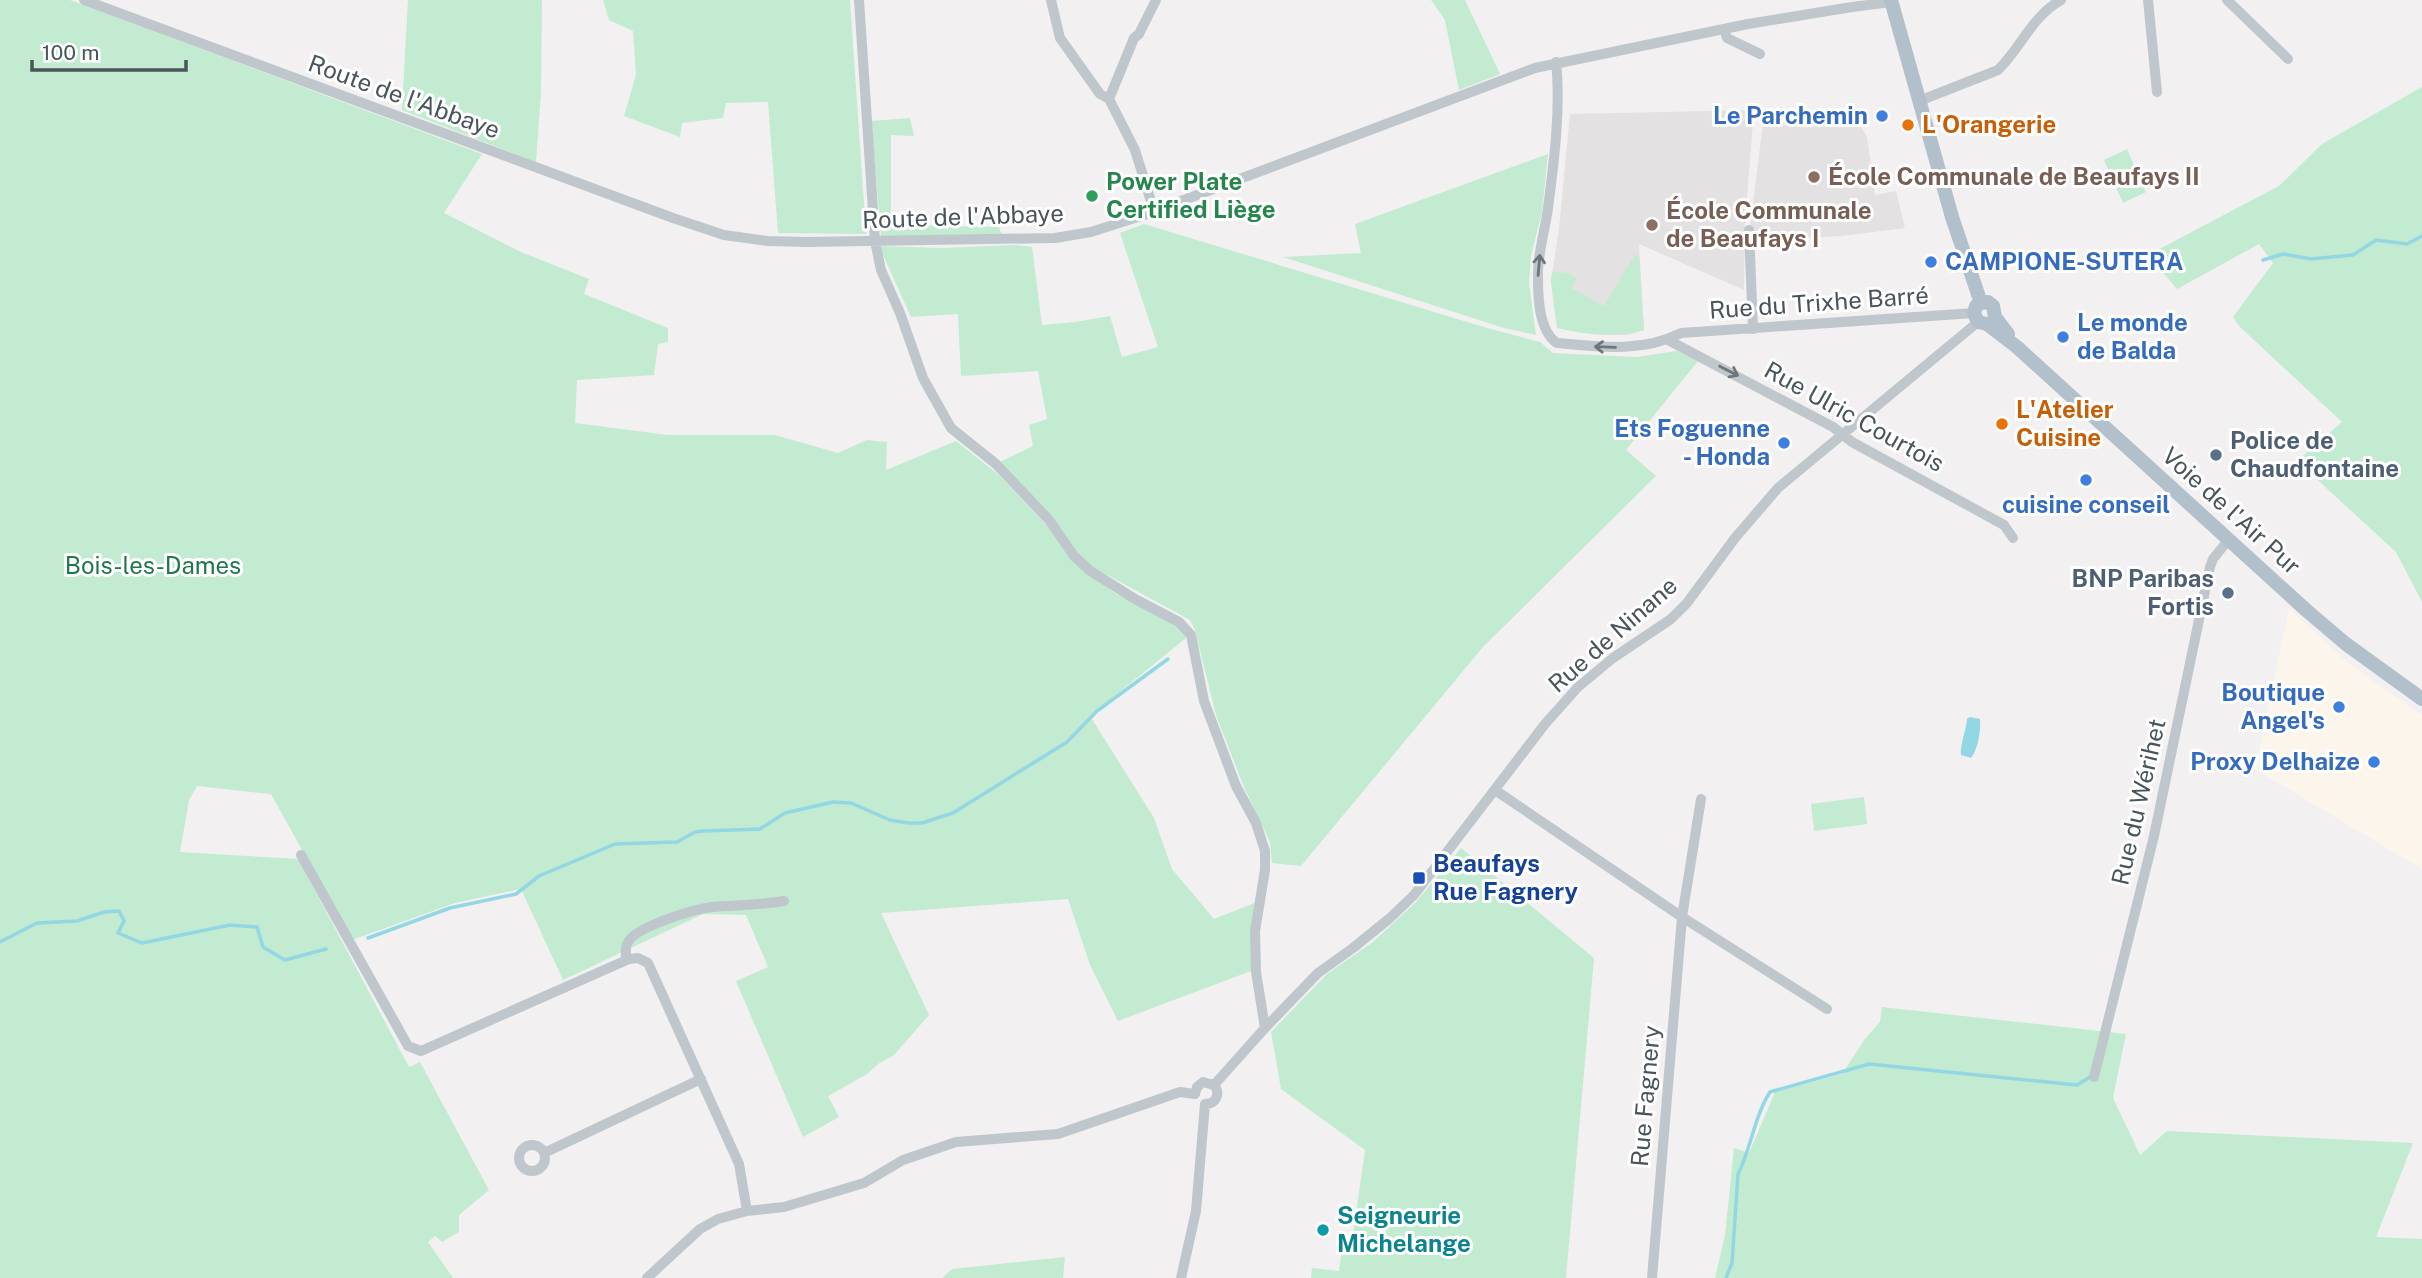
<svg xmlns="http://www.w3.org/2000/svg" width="2422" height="1278" font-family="'Public Sans',sans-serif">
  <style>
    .commercial { fill: #fbf5eb }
    .education { fill: #e3e1e1 }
    .green { fill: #c2ebd1 }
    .water { fill: #93d7e4 }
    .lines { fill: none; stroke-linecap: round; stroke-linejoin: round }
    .stream { stroke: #93d7e4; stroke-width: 3.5 }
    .minor { stroke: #bfc7cd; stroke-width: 10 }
    .major { stroke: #b2c0cc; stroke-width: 14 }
    .oneway { stroke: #6c767d }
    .shop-dot { fill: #3f7fe0; stroke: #fff; stroke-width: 2.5 }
    .food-dot { fill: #e8710a; stroke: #fff; stroke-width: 2.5 }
    .education-dot { fill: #8d6e63; stroke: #fff; stroke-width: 2.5 }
    .leisure-dot { fill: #2e9e5b; stroke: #fff; stroke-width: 2.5 }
    .service-dot { fill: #5c6f8a; stroke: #fff; stroke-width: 2.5 }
    .transit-dot { fill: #1a4fb4; stroke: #fff; stroke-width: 2.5 }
    .culture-dot { fill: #0f9aa8; stroke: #fff; stroke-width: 2.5 }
    .labels { text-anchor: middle; stroke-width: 6; stroke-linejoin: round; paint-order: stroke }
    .street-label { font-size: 24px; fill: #49545b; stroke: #fff }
    .shop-label { font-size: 24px; font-weight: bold; fill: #366cbe; stroke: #fff; text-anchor: end }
    .food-label { font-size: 24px; font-weight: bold; fill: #c56008; stroke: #fff; text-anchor: start }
    .education-label { font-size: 24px; font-weight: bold; fill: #785e54; stroke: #fff; text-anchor: start }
    .leisure-label { font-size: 24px; font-weight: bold; fill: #27864d; stroke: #fff; text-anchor: start }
    .service-label { font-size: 24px; font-weight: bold; fill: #4e5e75; stroke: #fff; text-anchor: start }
    .park-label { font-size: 24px; fill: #207748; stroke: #fff }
    .transit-label { font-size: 24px; font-weight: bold; fill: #164399; stroke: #fff; text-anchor: start }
    .culture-label { font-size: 24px; font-weight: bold; fill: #0d838f; stroke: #fff; text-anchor: start }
  </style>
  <rect width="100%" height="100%" fill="#f2f0f0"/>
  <path class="commercial" d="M2289,608L2348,663L2422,715V869L2255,769Z"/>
  <path class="education" d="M1754,110L1745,221L1744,290L1639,244L1644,330L1628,335H1606L1557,328L1551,282L1559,228L1570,114Z
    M1852,110L1867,137L1875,195L1896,191L1905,228L1841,236L1753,241L1750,228L1764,114Z"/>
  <path class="green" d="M0,0H70L482,154L444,213L521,252L589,279L584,294L668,328V342L658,344L654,375L577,380L575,423L668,435H775L838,453L867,440L887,442L886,470L956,441L999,475L1051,530L1076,565L1115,593L1178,626L1186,638L1090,716L1154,818L1172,869L1214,919L1257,902L1251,971L1118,1021L1090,965L1068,899L881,913L929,1015L894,1055L878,1064L867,1074L828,1096L839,1117L803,1137L736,981L768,967L746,915L703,914L563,980L521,889L455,903L352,940L271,794L197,786L189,800L180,852L298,859L409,1067L420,1062L489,1190L459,1215V1232L442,1242L435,1236L428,1242L453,1278H0Z
    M408,0H542L541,92L536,162L402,110Z
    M603,0H850L866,234L778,233L768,102L726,103L723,118L682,123L680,137L624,116L636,75L633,31L609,20Z
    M1431,0H1465L1500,74L1459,90L1445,20Z
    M2422,87V602L2396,552L2297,461L2342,422L2239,326L2233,317L2273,263L2259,244L2177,289L2148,255L2279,186L2322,144Z
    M910,118L914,136L891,135V225L999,227L1002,236H881L871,121Z
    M2127,149L2146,192L2123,203L2104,160Z
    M1548,154L1542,212L1531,255L1529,284L1536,335L1504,328L1283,257L1361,253L1355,224Z
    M1144,224L1487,328L1540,342L1553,353L1636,357L1677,351L1698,361L1626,450L1656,476L1483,647L1301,866L1272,863L1270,842L1244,787L1216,715L1195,630L1190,620L1087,564L1000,462L1033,446L1029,425L1047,419L1038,371L961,376L958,314L911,317L879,246L942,248L1015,245L1032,247L1042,325L1075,322L1110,316L1122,357L1158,347L1120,233Z
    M1635,255L1639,256L1644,330C1615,338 1586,335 1557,328L1551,282L1552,272L1568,273L1577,278L1571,288L1604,306Z
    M1864,797L1867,824L1814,831L1811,804Z
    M1461,848L1594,958L1566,1278H1311L1312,1268L1339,1271L1342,1249L1351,1250L1365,1150L1281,1089L1271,1032L1327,974L1373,942L1415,903Z
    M1882,1007L2126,1034L2113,1098L2140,1155L2167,1131L2413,1143L2376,1237L2422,1239V1278H1715L1725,1235L1734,1148L1749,1153L1775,1092L1842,1074L1865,1039L1880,1022Z
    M1065,1257L1063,1278H942L952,1269Z"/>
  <path class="water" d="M1970,717L1980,719C1981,730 1978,749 1971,758L1961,755C1960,744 1966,731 1967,719Z"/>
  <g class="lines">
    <path class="stream" d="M2263,260L2283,254L2311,259L2353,255L2376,240L2407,244L2422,236
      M368,938L450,908L516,894L539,876L615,844L677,842L695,832L704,831L760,829L785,813L833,802L851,803L890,820L908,823H922L953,813L1067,742L1097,711L1168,659
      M0,942L37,923L77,921L104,912L119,911L124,921L118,933L142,943L230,925L257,927L263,947L285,960L326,949
      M1726,1278L1732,1263L1738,1174C1751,1149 1754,1117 1770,1092L1869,1064L2077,1085L2090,1077"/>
    <path class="minor" d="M84,0L673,218L724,235L768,241L806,242L1055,238L1091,232L1144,215L1535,68L1748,24L1852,7L1891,2
      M859,0L875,241L881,270L900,313L923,378L951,428L996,464L1049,520L1074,556L1089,570L1135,599L1179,622L1191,635L1204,701L1236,786L1256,823L1265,851V870L1255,931L1256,972L1265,1028
      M1051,0L1060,38L1100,94L1109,99
      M2148,0L2157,92
      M2227,0L2288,59
      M1724,29L1727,38L1760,54
      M1556,62C1561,108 1554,162 1548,208C1545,231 1537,255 1538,278C1538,298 1539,331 1557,343C1599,347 1642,353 1681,333L1974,313
      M1919,101L1998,70C2021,48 2032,16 2061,0
      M1154,211L1135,150L1109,99L1134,38L1139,34L1156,0
      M1749,230L1753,329
      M1668,340L1833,427L1852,442L2004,525L2013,538
      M1495,790L1682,917L1827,1009
      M301,855L408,1046L421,1051L629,959L638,958L648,963L739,1164L747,1211
      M626,960C626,956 625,948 627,944C633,927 695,909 712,907C736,905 760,905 784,901
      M2094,1077L2154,836L2210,567L2213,559L2229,539
      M1214,1085L1265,1028L1318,973L1353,948L1390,918L1414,895L1545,724L1578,687L1613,658L1671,619L1687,603L1735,538L1778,488L1978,322
      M1195,1094L1197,1087L1203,1082L1214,1085
      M1205,1104C1216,1104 1221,1094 1214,1085
      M519 1158a13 13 0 1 1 26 0a13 13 0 1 1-26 0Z
      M544,1153L701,1079
      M647,1278L700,1229L718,1219L747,1211L784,1207L864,1183L903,1160L956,1142L1058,1134L1180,1092L1195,1094
      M1181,1278L1196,1211L1205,1104
      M1652,1278L1682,917L1701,799"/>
    <path class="major" d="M1891,0L1952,217L1981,303
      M1981,303L1976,306L1974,313L1978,322L1987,324L2017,347L2306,610L2346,644L2422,699
      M1981,303L1988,302L1993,306L1995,317L2008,334"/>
  </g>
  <defs><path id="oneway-shaft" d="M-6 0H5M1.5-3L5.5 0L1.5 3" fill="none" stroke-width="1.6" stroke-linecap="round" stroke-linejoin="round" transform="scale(1.75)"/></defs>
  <g class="oneway">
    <use href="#oneway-shaft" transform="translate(1539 265) rotate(-85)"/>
    <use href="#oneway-shaft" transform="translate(1605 347) rotate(-178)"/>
    <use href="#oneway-shaft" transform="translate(1729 371) rotate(27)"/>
  </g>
  <g class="shop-dot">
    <circle cx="1882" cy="116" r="7"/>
    <circle cx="1931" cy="262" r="7"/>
    <circle cx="2063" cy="337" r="7"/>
    <circle cx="1784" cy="443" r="7"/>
    <circle cx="2086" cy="480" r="7"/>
    <circle cx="2339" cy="707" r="7"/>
    <circle cx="2374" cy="762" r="7"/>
  </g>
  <g class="food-dot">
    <circle cx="1908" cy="125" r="7"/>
    <circle cx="2002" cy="424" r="7"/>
  </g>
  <g class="education-dot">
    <circle cx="1814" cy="177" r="7"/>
    <circle cx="1652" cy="225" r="7"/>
  </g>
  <circle class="leisure-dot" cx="1092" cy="196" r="7"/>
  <g class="service-dot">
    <circle cx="2216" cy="455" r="7"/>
    <circle cx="2228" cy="593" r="7"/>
  </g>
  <rect class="transit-dot" x="1412" y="871" width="14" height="14" rx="3.5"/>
  <circle class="culture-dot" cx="1323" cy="1230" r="7"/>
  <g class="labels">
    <g class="street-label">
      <text transform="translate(404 97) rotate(20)" y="8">Route de l'Abbaye</text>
      <text transform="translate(963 217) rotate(-2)" y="8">Route de l'Abbaye</text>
      <text transform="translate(1819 303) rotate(-4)" y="8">Rue du Trixhe Barré</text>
      <text transform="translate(1854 417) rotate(29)" y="8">Rue Ulric Courtois</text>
      <text transform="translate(2231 511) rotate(42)" y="8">Voie de l'Air Pur</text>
      <text transform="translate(1613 635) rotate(-41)" y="8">Rue de Ninane</text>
      <text transform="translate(2139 802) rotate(-77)" y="8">Rue du Wérihet</text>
      <text transform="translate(1646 1096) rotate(-85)" y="8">Rue Fagnery</text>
    </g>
    <g class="shop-label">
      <text x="1868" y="124">Le Parchemin</text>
      <text x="1945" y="270" text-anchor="start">CAMPIONE-SUTERA</text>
      <text x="2077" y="331" text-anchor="start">Le monde<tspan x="2077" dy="28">de Balda</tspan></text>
      <text x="1770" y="437">Ets Foguenne<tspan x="1770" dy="28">- Honda</tspan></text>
      <text x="2086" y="513" text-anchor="middle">cuisine conseil</text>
      <text x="2325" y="701">Boutique<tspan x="2325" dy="28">Angel's</tspan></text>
      <text x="2360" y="770">Proxy Delhaize</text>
    </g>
    <g class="food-label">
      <text x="1922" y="133">L'Orangerie</text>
      <text x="2016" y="418">L'Atelier<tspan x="2016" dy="28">Cuisine</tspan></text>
    </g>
    <g class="education-label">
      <text x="1828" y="185">École Communale de Beaufays II</text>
      <text x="1666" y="219">École Communale<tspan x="1666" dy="28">de Beaufays I</tspan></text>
    </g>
    <g class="leisure-label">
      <text x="1106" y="190">Power Plate<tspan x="1106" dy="28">Certified Liège</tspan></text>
    </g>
    <g class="service-label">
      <text x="2230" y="449">Police de<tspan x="2230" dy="28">Chaudfontaine</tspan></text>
      <text x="2214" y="587" text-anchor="end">BNP Paribas<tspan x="2214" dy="28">Fortis</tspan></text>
    </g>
    <g class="park-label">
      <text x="153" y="574">Bois-les-Dames</text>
    </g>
    <g class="transit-label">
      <text x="1433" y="872">Beaufays<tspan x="1433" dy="28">Rue Fagnery</tspan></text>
    </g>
    <g class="culture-label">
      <text x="1337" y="1224">Seigneurie<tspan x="1337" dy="28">Michelange</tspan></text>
    </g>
  </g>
  <path d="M32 60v10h154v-10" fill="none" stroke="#49545b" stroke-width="3.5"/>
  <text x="42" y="60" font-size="21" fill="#49545b" stroke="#ffffff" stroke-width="5" paint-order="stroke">100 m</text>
</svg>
